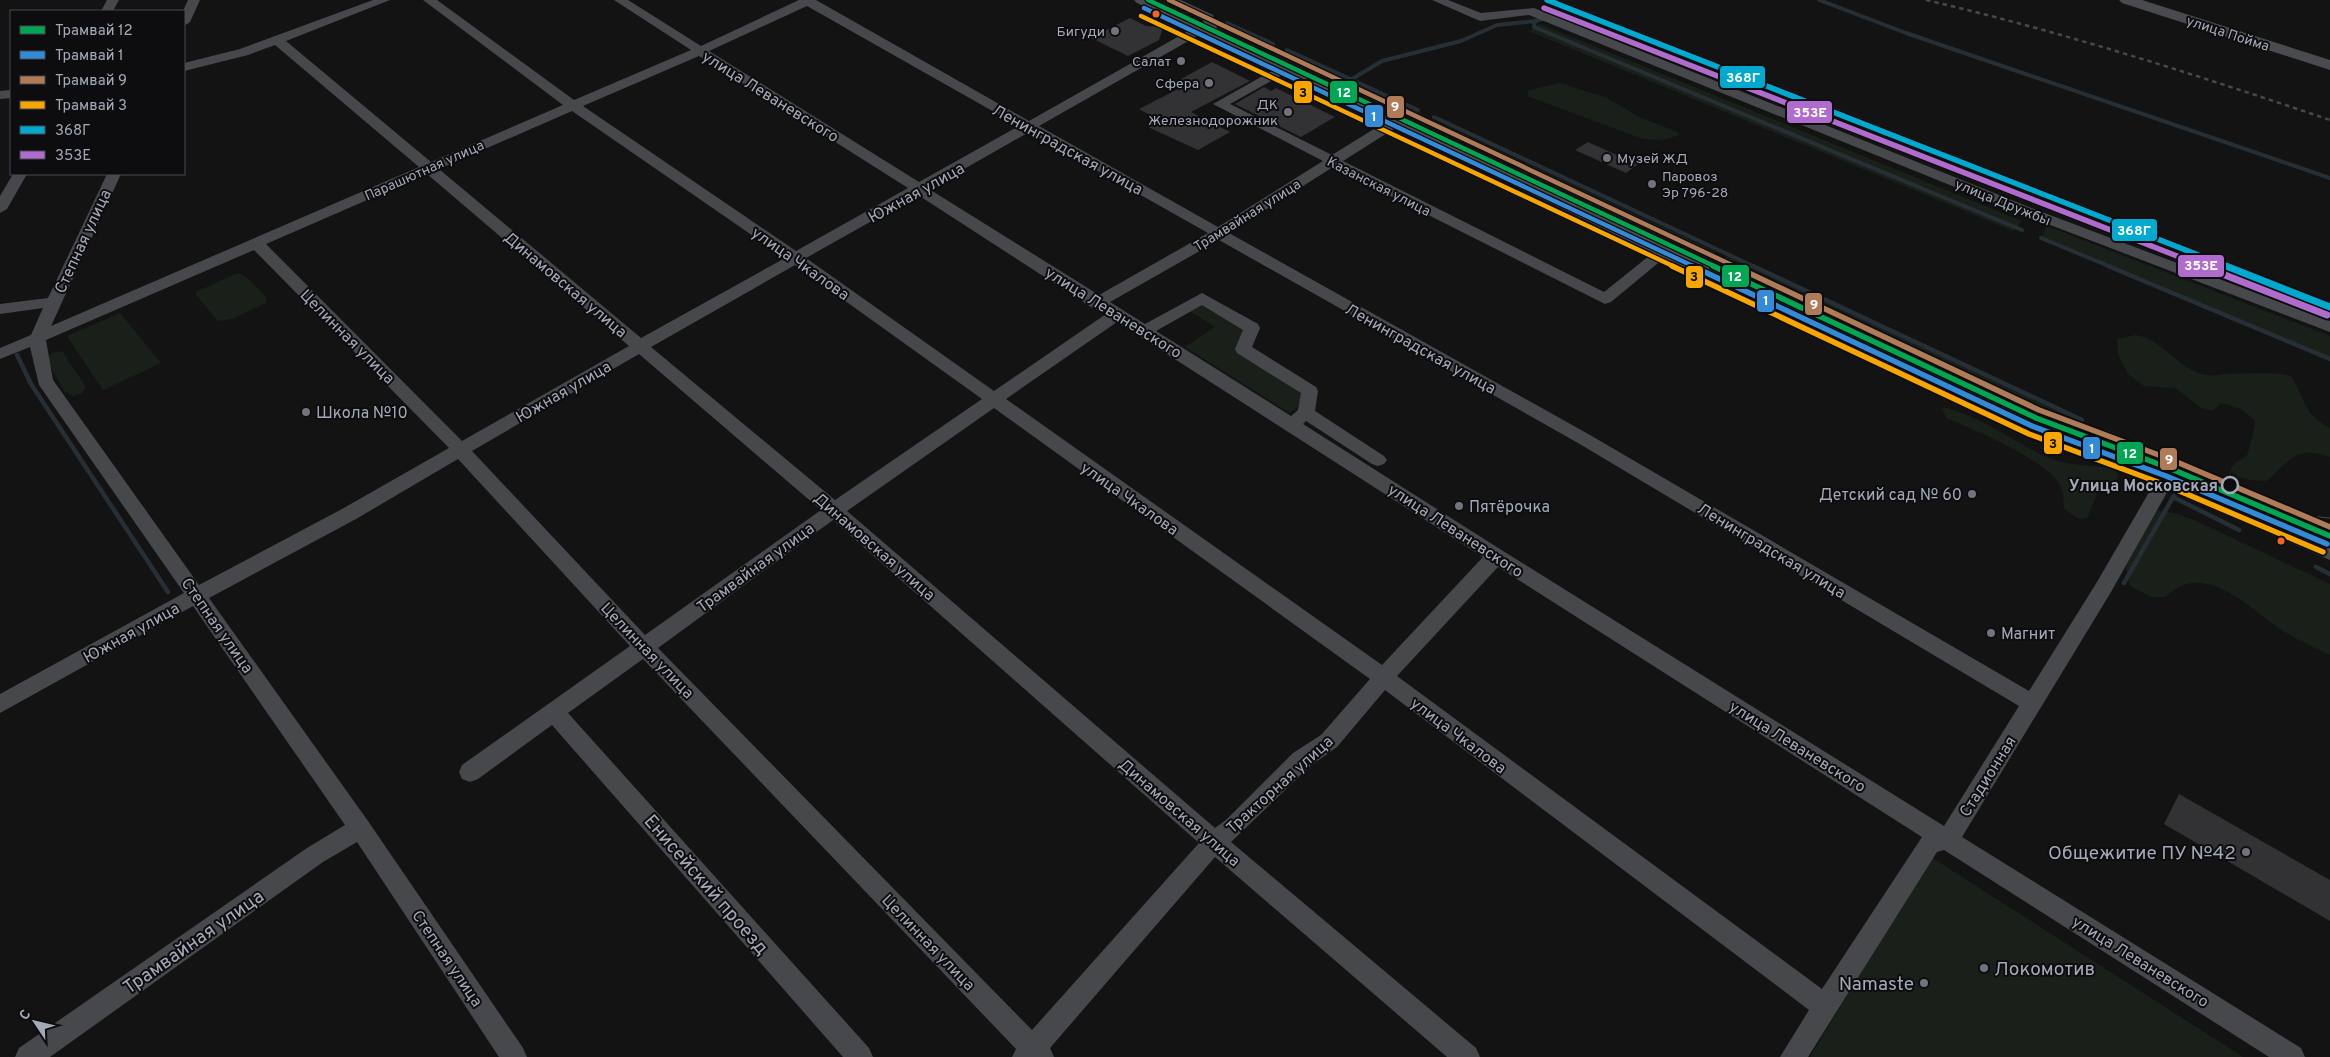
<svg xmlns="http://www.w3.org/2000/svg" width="2330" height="1057" font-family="Overpass,sans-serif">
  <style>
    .green { fill: #19201a }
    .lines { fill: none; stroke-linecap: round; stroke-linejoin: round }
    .stream-far1 { stroke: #262f35; stroke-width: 4 }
    .stream { stroke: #262f35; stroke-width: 4.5 }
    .building { fill: #323234 }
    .minor { fill: #47484c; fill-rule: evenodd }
    .major { fill: #494b4e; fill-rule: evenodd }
    .tram { stroke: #47484b; stroke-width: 1 }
    .rail { stroke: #47484b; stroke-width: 2.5; stroke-dasharray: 4.5 4; stroke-linecap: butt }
    .rail-1-far1-casing { stroke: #0d0d0f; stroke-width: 8 }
    .rail-1-casing { stroke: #0d0d0f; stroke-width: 11 }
    .rail-2-far1-casing { stroke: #0d0d0f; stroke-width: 8 }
    .rail-2-casing { stroke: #0d0d0f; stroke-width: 11 }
    .rail-1-far1 { stroke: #00a9ce; stroke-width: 5.5 }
    .rail-1 { stroke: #00a9ce; stroke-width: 7 }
    .rail-2-far1 { stroke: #b06ccc; stroke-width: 5.5 }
    .rail-2 { stroke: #b06ccc; stroke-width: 7 }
    .tram-1-far1-casing { stroke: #0d0d0f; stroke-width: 7 }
    .tram-1-casing { stroke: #0d0d0f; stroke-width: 9 }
    .tram-2-far1-casing { stroke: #0d0d0f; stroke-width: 7 }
    .tram-2-casing { stroke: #0d0d0f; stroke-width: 9 }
    .tram-3-far1-casing { stroke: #0d0d0f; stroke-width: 7 }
    .tram-3-casing { stroke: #0d0d0f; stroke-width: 9 }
    .tram-4-far1-casing { stroke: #0d0d0f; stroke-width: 7 }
    .tram-4-casing { stroke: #0d0d0f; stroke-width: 9 }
    .tram-1-far1 { stroke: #00a651; stroke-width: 4.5 }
    .tram-1 { stroke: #00a651; stroke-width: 5.5 }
    .tram-2-far1 { stroke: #338bd7; stroke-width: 4.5 }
    .tram-2 { stroke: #338bd7; stroke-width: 5.5 }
    .tram-3-far1 { stroke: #b07c57; stroke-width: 4.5 }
    .tram-3 { stroke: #b07c57; stroke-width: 5.5 }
    .tram-4-far1 { stroke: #f7a600; stroke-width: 4.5 }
    .tram-4 { stroke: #f7a600; stroke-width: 5.5 }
    .bus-dot { fill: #f26522; stroke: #0d0d0f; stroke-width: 2 }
    .poi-dot { fill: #71747d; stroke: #0d0d0f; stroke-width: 2 }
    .stop-dot { fill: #0d0d0f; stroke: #a3a9b6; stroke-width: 2.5 }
    .labels { text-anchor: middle; stroke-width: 4; stroke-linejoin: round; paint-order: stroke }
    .far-poi-label { font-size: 14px; fill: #a3a9b6; stroke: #0d0d0f; text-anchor: end }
    .far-street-label { font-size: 14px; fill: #a3a9b6; stroke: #0d0d0f }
    .street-label { font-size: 16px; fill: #a3a9b6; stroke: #0d0d0f }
    .poi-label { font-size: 16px; fill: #a3a9b6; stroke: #0d0d0f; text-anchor: start }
    .stop-label { font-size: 16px; font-weight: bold; fill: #a3a9b6; stroke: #0d0d0f; text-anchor: end }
    .near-poi-label { font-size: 19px; fill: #a3a9b6; stroke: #0d0d0f; text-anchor: end }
    .near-street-label { font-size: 19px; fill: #a3a9b6; stroke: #0d0d0f }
    .line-badge { stroke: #0d0d0f; stroke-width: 2 }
    .badge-label { font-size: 14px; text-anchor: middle; font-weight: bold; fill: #fff }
    .pale-badge-label { font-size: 14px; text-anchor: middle; font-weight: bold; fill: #111 }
  </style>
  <rect width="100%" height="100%" fill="#131313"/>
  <path class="green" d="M1222,23L1273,47L1267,50L1216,25Z
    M1540,24L2022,221L2013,231L1529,31Z
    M1281,50L1419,113L1411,118L1274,54Z
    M1560,83L1607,98L1641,118L1678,132L1679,135L1663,140L1643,139L1527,96L1529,90Z
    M1426,117L1519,160L1512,165L1419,122Z
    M1526,163L1716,252L1708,258L1518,169Z
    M2047,226L2330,336V359L2041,238Z
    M1727,256L2089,426L2073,424L2030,403L1719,263Z
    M238,273L246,277L266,297V303L232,319L218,321L196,295V292Z
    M1200,301L1248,330L1245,358L1305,392L1302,404L1290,413L1185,347L1215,327L1186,309Z
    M120,313L161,363L103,390L67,336Z
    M2136,335C2164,340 2180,371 2206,375C2212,376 2219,375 2225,374C2247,374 2269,371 2291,376C2306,400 2302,413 2330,428V457C2296,445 2290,461 2266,481C2252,480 2240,481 2230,470L2235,463L2247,456C2249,449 2255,427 2255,420L2241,409L2222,403L2212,411L2201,408L2176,388L2144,386L2128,374L2118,354L2117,339Z
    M62,351L86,387L82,393L74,396L64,391L47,360L51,353Z
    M1942,407C1982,416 2013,442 2049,458C2069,467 2093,464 2114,469L2118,474L2117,479L2098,492L2087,518L2079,519L2064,509C2063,503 2064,495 2062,489C2052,462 1973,429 1946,418Z
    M2105,429L2187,467L2102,436Z
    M2156,510L2178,514L2196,521L2330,584V655C2314,647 2297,640 2282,630C2250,610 2205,558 2166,597H2151L2130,586L2126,567L2130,554Z
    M1931,857L2243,1057H1810Z"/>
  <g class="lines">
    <path class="stream-far1" d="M1819,0L1906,33L2330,178
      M1542,19L1535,21L1534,27L2022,230
      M1227,23L1273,44
      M1287,50L1418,110
      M1352,79L1382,61L1461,41L1497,25L1535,21
      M1434,117L1755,267
      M2041,238L2111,267"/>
    <path class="stream" d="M1753,266L2082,420
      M2108,266L2330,359
      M17,355L31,384L168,592
      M2108,433L2190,471
      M2173,497L2239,530
      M2316,567L2330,574
      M2124,583L2176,492"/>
  </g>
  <path class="building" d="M1130,18L1146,26L1163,27L1159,40L1128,56L1091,38Z
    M1212,62L1250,81L1191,112L1230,132L1198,150L1148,127L1161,121L1139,109L1178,89L1170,85Z
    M1264,87L1271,91L1276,88L1335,117L1301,137L1235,104Z
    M1588,142L1619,156L1638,164L1626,173L1575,150Z
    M2179,794L2330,880V921L2164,824Z"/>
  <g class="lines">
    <path class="minor" d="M107,0H119L113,11H101Z
      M188,0H200L190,22L184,26L183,11Z
      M373,0H390L286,41L431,162L563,105L423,0H437L574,100L691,50L614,0H628L701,46L799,0H816L1029,121L1197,26H1205L1203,20L1165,0H1181L1213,15L1219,34L1217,37H1209L1206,31L1039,126L1218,227L1323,161L1213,104L1284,64L1289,65L1290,68L1289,71L1230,104L1332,155L1390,119H1400L1402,122L1400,125L1343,161L1604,292L1659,248H1669L1672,251L1669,254L1611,302L1605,304L1333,167L1229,233L1590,435L2029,691L2097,582L2159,475L2165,473L2171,475L2174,480L2111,592L1962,837L2301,1048L2305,1057H2269L1944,850L1937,852L1808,1057H1780L1809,1010L1385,690L1337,747L1309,767L1231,842L1476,1048L1480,1057H1447L1215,857L1050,1048L1054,1057H1012L1016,1049L643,659L568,713L869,1048L873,1057H843L552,725L478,779L470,782L462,779L459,772L462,765L630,646L458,459L356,519L209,598L368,821L523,1048L527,1057H499L357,842L323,862L50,1057H15L19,1048L307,848L345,825L193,606L0,713V694L184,593L39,385L30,347L0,359V348L31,335L43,308L0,314V304L48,298L107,174H121L51,326L419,167L275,45L248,55L184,71V63L240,49ZM807,6L1019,126L919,182L709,51ZM699,56L908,188L796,251L583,106ZM572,111L785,258L641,338L439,169ZM1029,132L1208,233L1099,295L929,189ZM427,174L629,346L462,441L266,244ZM918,195L1091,307L1106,314L994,391L806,258ZM1219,240L1578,443L2019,706L1944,826L1503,551L1303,424L1306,421L1372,464L1378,466L1384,464L1387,460L1384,456L1315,411L1318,391L1316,387L1252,347L1260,328L1258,324L1202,293L1145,324L1110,302ZM254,250L449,448L342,509L199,585L53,380L46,340ZM795,265L982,399L835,500L651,347ZM1202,305L1243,330L1235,349L1237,353L1301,393L1298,410L1291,416L1156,331ZM1117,322L1483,557L1382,665L1006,399ZM639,354L821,510L645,635L472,451ZM994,408L1370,679L1321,735L1293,753L1227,819L1215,828L847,511ZM833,520L1199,843L1032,1030L658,648ZM1498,567L1922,837L1822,989L1397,676Z
      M1432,0H1448L1481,13L1534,8L2029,207L2330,321V332L2019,213L1529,15L1480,21Z
      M11,90V98L0,99V91Z
      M13,174H27L7,209L0,213V196Z"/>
    <path class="major" d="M1134,0H1154L2042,423L2173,474L2330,541V560L2157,486L2026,433L1137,3Z
      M2119,0H2142L2330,60V70L2122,3Z"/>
    <path class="tram" d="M1768,288L1792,296L2073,427
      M2228,488L2290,514L2330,518"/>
    <path class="rail" d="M1926,0C2063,32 2197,75 2330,120"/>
    <g class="rail-1-far1-casing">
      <path id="rail-1-far1" d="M1547,0L2229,267"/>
    </g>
    <g class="rail-1-casing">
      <path id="rail-1" d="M2226,266L2330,307"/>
    </g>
    <g class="rail-2-far1-casing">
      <path id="rail-2-far1" d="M1544,8L2205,267"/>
    </g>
    <g class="rail-2-casing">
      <path id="rail-2" d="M2202,266L2327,315"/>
    </g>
    <use href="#rail-1-far1" class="rail-1-far1"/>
    <use href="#rail-1" class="rail-1"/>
    <use href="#rail-2-far1" class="rail-2-far1"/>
    <use href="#rail-2" class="rail-2"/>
    <g class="tram-1-far1-casing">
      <path id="tram-1-far1" d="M1148,0L1716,267"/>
    </g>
    <g class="tram-1-casing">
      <path id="tram-1" d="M1713,266L2036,418L2169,468L2330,536"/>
    </g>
    <g class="tram-2-far1-casing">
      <path id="tram-2-far1" d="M1144,8L1695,267"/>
    </g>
    <g class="tram-2-casing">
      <path id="tram-2" d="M1692,266L2032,426L2166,476L2327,544"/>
    </g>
    <g class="tram-3-far1-casing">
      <path id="tram-3-far1" d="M1169,0L1736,267"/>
    </g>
    <g class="tram-3-casing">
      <path id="tram-3" d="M1734,266L2039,410L2172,460L2330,527"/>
    </g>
    <g class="tram-4-far1-casing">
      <path id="tram-4-far1" d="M1141,16L1675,267"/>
    </g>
    <g class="tram-4-casing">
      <path id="tram-4" d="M1672,266L2029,434L2163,484L2323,552"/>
    </g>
    <use href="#tram-1-far1" class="tram-1-far1"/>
    <use href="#tram-1" class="tram-1"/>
    <use href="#tram-2-far1" class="tram-2-far1"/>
    <use href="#tram-2" class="tram-2"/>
    <use href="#tram-3-far1" class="tram-3-far1"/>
    <use href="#tram-3" class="tram-3"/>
    <use href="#tram-4-far1" class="tram-4-far1"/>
    <use href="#tram-4" class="tram-4"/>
  </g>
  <g class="bus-dot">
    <circle cx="1156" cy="14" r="4.5"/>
    <circle cx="2281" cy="541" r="4.5"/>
  </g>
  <g class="poi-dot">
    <circle cx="1115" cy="31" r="5"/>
    <circle cx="1181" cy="61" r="5"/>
    <circle cx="1209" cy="83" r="5"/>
    <circle cx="1288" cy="112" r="5"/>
    <circle cx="1607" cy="158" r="5"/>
    <circle cx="1652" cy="184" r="5"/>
    <circle cx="306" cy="412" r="5"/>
    <circle cx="1972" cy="494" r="5"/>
    <circle cx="1459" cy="506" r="5"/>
    <circle cx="1991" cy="633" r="5"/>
    <circle cx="2246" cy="852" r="5"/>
    <circle cx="1984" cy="968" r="5"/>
    <circle cx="1924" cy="983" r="5"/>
  </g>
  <circle class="stop-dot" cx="2230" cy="485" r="8"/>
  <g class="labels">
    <g class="far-poi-label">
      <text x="1105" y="36">Бигуди</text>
      <text x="1171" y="66">Салат</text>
      <text x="1199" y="88">Сфера</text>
      <text x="1278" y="109">ДК<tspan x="1278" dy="16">Железнодорожник</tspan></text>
      <text x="1617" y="163" text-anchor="start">Музей ЖД</text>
      <text x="1662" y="181" text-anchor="start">Паровоз<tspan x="1662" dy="16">Эр 796-28</tspan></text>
    </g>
    <g class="far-street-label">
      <text transform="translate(2228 33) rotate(18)" y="5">улица Пойма</text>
      <text transform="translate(424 170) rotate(-24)" y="5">Парашютная улица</text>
      <text transform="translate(1379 186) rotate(27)" y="5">Казанская улица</text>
      <text transform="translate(2003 202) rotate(22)" y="5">улица Дружбы</text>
      <text transform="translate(1247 215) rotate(-32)" y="5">Трамвайная улица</text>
    </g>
    <g class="street-label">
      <text transform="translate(771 96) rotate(32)" y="6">улица Леваневского</text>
      <text transform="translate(1068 149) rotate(29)" y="6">Ленинградская улица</text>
      <text transform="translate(916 192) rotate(-29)" y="6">Южная улица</text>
      <text transform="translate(82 241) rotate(-65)" y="6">Степная улица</text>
      <text transform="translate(801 263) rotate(35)" y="6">улица Чкалова</text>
      <text transform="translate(566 284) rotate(40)" y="6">Динамовская улица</text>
      <text transform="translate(1114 312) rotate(32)" y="6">улица Леваневского</text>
      <text transform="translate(348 336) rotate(45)" y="6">Целинная улица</text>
      <text transform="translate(1421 348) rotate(29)" y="6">Ленинградская улица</text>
      <text transform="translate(563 391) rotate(-30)" y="6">Южная улица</text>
      <text transform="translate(1130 498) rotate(35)" y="6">улица Чкалова</text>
      <text transform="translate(1456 530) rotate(33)" y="6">улица Леваневского</text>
      <text transform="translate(875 546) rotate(41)" y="6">Динамовская улица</text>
      <text transform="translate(1772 550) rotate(31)" y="6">Ленинградская улица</text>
      <text transform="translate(755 567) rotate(-36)" y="6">Трамвайная улица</text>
      <text transform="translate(218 625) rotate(55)" y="6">Степная улица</text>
      <text transform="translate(131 632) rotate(-29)" y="6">Южная улица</text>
      <text transform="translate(648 650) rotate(46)" y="6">Целинная улица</text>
      <text transform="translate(1459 735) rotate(37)" y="6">улица Чкалова</text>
      <text transform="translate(1798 746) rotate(32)" y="6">улица Леваневского</text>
      <text transform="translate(1987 776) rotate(-58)" y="6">Стадионная</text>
      <text transform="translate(1279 784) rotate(-42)" y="6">Тракторная улица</text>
      <text transform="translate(1180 812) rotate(41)" y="6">Динамовская улица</text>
      <text transform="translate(929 942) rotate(46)" y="6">Целинная улица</text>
      <text transform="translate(448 958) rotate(56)" y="6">Степная улица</text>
      <text transform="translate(2141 961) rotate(32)" y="6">улица Леваневского</text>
    </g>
    <g class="poi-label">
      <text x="316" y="418">Школа №10</text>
      <text x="1962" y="500" text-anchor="end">Детский сад № 60</text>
      <text x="1469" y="512">Пятёрочка</text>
      <text x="2001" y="639">Магнит</text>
    </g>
    <g class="stop-label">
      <text x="2218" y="491">Улица Московская</text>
    </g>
    <g class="near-poi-label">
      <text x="2236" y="859">Общежитие ПУ №42</text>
      <text x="1994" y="975" text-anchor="start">Локомотив</text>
      <text x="1914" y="990">Namaste</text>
    </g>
    <g class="near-street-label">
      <text transform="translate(707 884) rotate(49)" y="7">Енисейский проезд</text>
      <text transform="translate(193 941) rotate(-35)" y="7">Трамвайная улица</text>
    </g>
  </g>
  <g class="line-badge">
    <rect x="1719" y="65" width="47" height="24" rx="5" fill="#00a9ce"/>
    <rect x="1329" y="80" width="29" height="24" rx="5" fill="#00a651"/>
    <rect x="1293" y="80" width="20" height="24" rx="5" fill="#f7a600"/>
    <rect x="1386" y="95" width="19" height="24" rx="5" fill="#b07c57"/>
    <rect x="1786" y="100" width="47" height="24" rx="5" fill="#b06ccc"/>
    <rect x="1364" y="104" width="20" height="24" rx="5" fill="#338bd7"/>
    <rect x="2111" y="218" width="47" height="24" rx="5" fill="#00a9ce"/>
    <rect x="2177" y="254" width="48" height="24" rx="5" fill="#b06ccc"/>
    <rect x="1721" y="264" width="29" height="24" rx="5" fill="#00a651"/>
    <rect x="1685" y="265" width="19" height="24" rx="5" fill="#f7a600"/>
    <rect x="1756" y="289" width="19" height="24" rx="5" fill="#338bd7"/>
    <rect x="1804" y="292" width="19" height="24" rx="5" fill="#b07c57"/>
    <rect x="2043" y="431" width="20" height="24" rx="5" fill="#f7a600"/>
    <rect x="2082" y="436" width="19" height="24" rx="5" fill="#338bd7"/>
    <rect x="2116" y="441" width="28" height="24" rx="5" fill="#00a651"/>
    <rect x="2159" y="447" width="19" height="24" rx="5" fill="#b07c57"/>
  </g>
  <g class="badge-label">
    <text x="1743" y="82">368Г</text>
    <text x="1344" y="97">12</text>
    <text x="1395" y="111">9</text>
    <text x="1810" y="117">353Е</text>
    <text x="1374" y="121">1</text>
    <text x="2134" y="235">368Г</text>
    <text x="2201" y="270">353Е</text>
    <text x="1735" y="281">12</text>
    <text x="1766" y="305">1</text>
    <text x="1814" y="309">9</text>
    <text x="2092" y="453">1</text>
    <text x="2130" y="458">12</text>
    <text x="2169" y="464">9</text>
  </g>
  <g class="pale-badge-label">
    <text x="1303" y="97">3</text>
    <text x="1694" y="281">3</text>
    <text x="2053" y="448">3</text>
  </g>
  <rect x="10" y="10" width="175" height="165" fill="#0d0d0f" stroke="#494b52"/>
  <rect x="20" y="26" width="25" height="8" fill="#00a651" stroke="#494b52"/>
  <text x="55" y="35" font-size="15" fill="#a3a9b6">Трамвай 12</text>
  <rect x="20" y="51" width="25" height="8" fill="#338bd7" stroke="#494b52"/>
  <text x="55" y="60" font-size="15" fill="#a3a9b6">Трамвай 1</text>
  <rect x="20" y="76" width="25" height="8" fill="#b07c57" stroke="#494b52"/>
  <text x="55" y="85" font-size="15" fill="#a3a9b6">Трамвай 9</text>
  <rect x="20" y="101" width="25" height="8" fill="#f7a600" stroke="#494b52"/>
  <text x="55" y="110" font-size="15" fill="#a3a9b6">Трамвай 3</text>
  <rect x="20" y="126" width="25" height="8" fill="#00a9ce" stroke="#494b52"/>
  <text x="55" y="135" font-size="15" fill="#a3a9b6">368Г</text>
  <rect x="20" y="151" width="25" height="8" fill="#b06ccc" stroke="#494b52"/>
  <text x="55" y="160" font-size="15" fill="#a3a9b6">353Е</text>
  <g transform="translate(35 1022) rotate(305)" stroke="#0d0d0f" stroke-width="4" paint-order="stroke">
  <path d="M0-4L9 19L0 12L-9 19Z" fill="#a3a9b6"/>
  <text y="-8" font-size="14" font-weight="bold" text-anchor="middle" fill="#a3a9b6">С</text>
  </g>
</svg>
